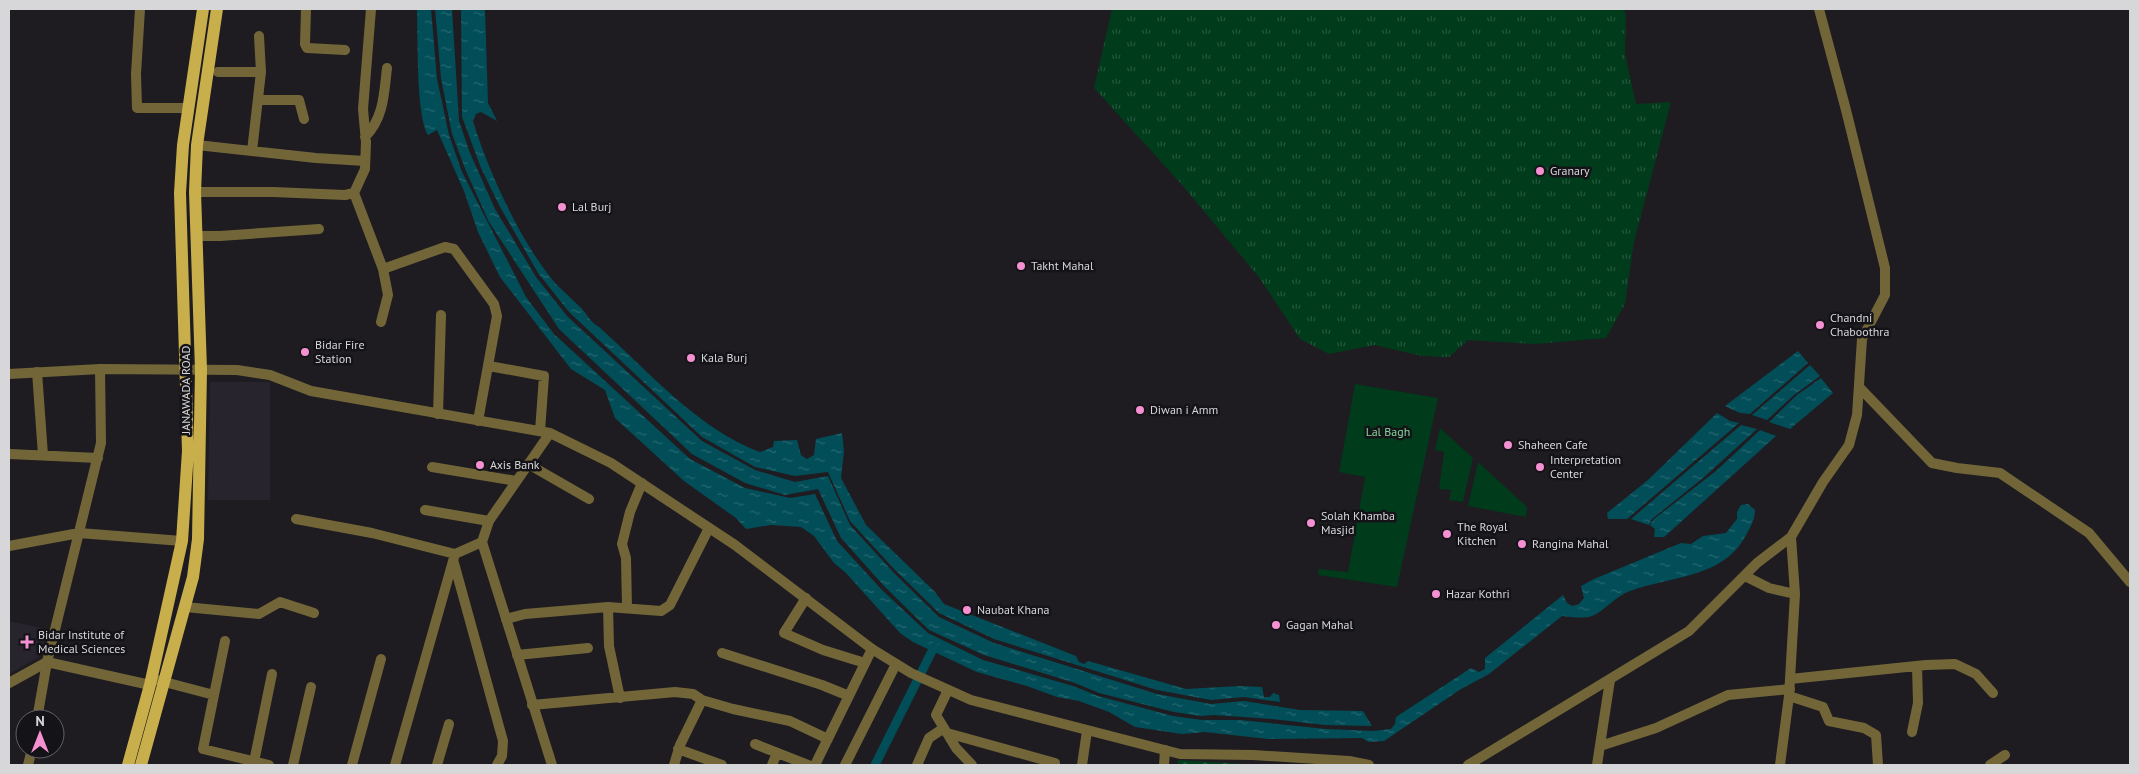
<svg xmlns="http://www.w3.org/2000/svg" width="2139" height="774" font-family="'PT Sans',sans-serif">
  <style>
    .built { fill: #27242d }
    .grass { fill: url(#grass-tufts) }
    .cemetery { fill: url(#cemetery-stones) }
    .garden { fill: #003b1b }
    .water { fill: url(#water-ripples) }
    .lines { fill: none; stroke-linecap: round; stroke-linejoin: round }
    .canal { stroke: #014e59; stroke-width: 9 }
    .minor { stroke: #726639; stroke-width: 10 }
    .tertiary { stroke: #726639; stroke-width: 10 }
    .primary { stroke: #c9af4c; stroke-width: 12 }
    .poi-dot { fill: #f591d2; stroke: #141317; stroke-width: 2 }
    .labels { text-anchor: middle; stroke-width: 5; stroke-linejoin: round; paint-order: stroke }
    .poi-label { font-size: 12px; fill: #d7d7d9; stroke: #141317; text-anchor: start }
    .street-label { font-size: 12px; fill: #d7d7d9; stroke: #141317 }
    .park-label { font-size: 12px; fill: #84d59c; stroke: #141317 }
  </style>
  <defs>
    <pattern id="grass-tufts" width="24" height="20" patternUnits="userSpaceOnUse" patternTransform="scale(1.25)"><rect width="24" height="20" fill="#003b1b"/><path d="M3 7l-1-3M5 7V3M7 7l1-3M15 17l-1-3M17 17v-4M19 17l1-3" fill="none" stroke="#24573c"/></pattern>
    <pattern id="cemetery-stones" width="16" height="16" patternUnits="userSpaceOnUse" patternTransform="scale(1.25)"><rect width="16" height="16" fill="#003b1b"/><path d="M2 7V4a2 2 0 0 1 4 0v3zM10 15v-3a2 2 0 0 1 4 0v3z" fill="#24573c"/></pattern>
    <pattern id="water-ripples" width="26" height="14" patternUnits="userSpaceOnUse" patternTransform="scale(1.25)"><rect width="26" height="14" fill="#014e59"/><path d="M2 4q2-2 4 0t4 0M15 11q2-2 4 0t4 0" fill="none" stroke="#256770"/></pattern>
  </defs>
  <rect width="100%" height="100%" fill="#1e1c20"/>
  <path class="built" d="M210,382H270V500H208Z
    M9,621L47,629L42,655L9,674Z"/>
  <path class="grass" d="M1112,9H1624L1626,15L1625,54L1636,104L1671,102L1634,242L1625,304L1606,338L1535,344L1468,340L1449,357L1422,356L1374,345L1329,354L1300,339L1258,276L1182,185L1094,88Z"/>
  <path class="cemetery" d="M1178,760L1262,765H1178Z"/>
  <path class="garden" d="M1355,384L1438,398L1397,587L1318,575L1319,569L1348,572L1365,477L1339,472Z
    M1440,428L1473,458L1463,502L1449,500L1451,490L1439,489L1444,452L1435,450Z
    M1478,462L1527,507L1526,517L1468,506Z"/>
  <path class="water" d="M417,9H431L437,79L449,135L462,172L526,297L554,334L690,459L745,488L790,498L815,494L837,541L882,590L928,633L983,660L1073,686L1098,696L1173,716L1202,720H1240L1326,729L1373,731L1391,729L1395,724L1396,717L1471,668L1479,672L1485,669V658L1563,595L1567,603L1572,606L1579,604L1584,598L1581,586L1594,579L1681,543L1691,544L1703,536L1726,533L1737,519V512L1741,505L1748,504L1755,510C1755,519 1751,526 1746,535C1724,578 1671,576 1630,591C1615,596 1606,610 1592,616C1583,619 1571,617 1562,616L1489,674L1461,689L1384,741L1369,742L1362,738L1268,739L1205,732L1182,734L1135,727L1109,712L1079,701L1057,697L1027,686L977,672L913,642L900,633L846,573L834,563L814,536L801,527L771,525L746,529L736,518L684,481L615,418L605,390L571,369L500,277L478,232L464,191L437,130L428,135C416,115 418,37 417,9Z
    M435,9H452L459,121L470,153L495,209L536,277L567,316L702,441L755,470L795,482L828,476L850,525L894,573L939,617L994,643L1157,694L1211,704L1244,701L1300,710L1363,711L1372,726L1325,725L1272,719L1214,715L1201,716L1174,712L1099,693L1075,683L984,655L929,630L884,586L841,538L818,489L785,495L745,483L692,454L559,329L489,222L466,171L452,134L441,78Z
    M461,9H485L488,103L497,121L481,112L476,114L473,121C488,171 522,245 556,284C564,292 573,300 581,308C588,315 589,321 599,327C647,370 699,430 760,452L773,447L774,441L797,440L801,455L807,459L814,455L816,439L842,433L844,451L841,478L866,525L935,592L944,604L1076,656L1079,662L1084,664L1088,661L1186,689L1240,686L1262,687L1264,697H1270L1273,693L1279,695L1280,702L1244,697L1211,700L1157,690L994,639L939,613L894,569L850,521L828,472L795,476L755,467L702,437L569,312L538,273L499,205L481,168L462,117Z
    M1798,351L1808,363L1750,414L1740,413L1725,406Z
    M1810,365L1820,376L1794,395L1767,420L1752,415Z
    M1821,378L1833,393L1790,429L1769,422L1797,395Z
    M1717,413L1730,421L1739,423L1627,519H1608L1607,513L1648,480Z
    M1741,425L1757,429L1703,478L1652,519L1649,525L1631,519Z
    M1760,430L1776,436L1673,529L1664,537H1654L1655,529L1650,525L1654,519L1716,471Z"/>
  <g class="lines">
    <path class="canal" d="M875,765L934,647"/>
    <path class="minor" d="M140,9L136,74L137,108H188
      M306,9L305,44L307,48L345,50
      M218,72H261
      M259,100H299L304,119
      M365,137C384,118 384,93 387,68
      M197,145L316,158L365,161
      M252,151L261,72L259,36
      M195,192H273L345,195L354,193L383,269L445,247L454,249L494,304L497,316L478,421
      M354,193L365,169L366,142L363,109L371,9
      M196,236H220L319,229
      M381,322L388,295L383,269
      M489,366L544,376L540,431
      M37,372L43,455
      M1859,387L1932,463L1957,468L2000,473L2089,533L2130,582
      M438,414L441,315
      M9,454L98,458
      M528,464L589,499
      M432,467L516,481
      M425,510L489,521
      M296,519L372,533L455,554
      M9,546L79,533L182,541
      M454,563L503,741L502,756L497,765
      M806,598L784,633L823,650L865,663
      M185,607L259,614L280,602L314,613
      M608,607L609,646L620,698
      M627,608L626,558L622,544L630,512L642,483
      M506,619L525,614L608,607L661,611L670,605L709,528
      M722,653L822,685L849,696
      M517,655L588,648
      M1790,679L1926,665L1955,664L1976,674L1993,693
      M157,680L214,695L203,749L269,765
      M948,690L936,715L956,748L972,765
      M214,695L225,641
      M1789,696L1823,707L1829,721L1864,728L1876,735L1878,765
      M532,705L675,692L693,694L702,700L733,709L790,721L828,739
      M37,719L47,662L101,443L100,369
      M1912,732L1918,703L1917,666
      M947,733L1055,763V765
      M755,744L808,765
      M1600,746L1656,728L1728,695L1790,689
      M678,749L722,765
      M254,762L272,674
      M28,765L32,749
      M293,765L311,687
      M352,765L381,659
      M395,765L455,554L482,542
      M437,765L449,724
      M674,765L680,745L702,700
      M772,765L777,753
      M815,765L872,649
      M845,765L896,664
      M917,765L929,738L944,728
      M1082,765L1087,731
      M1164,765L1165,750
      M1597,765L1610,680
      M1990,765L2005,755"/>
    <path class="tertiary" d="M9,374L100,369L237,370L270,375L311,391L550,433L611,463L735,545L872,649L911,673L971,700L1180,754L1253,755L1349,761L1369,765
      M550,433L489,521L482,542L552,765
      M1745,576L1769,588L1795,594
      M9,683L47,662L150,685
      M1468,765L1689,631L1757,563L1791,537L1823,482L1849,445L1857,415L1862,339L1885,295V268L1846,110L1819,9
      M1780,765L1789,696L1795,594L1791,537"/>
    <path class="primary" d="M128,765L150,685L182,541L188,451L180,193L183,145L203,9
      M141,765L193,577L198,539L201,370L195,192L197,145L217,9"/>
  </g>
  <g class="poi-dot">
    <circle cx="1540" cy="171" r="5"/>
    <circle cx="562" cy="207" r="5"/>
    <circle cx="1021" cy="266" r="5"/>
    <circle cx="1820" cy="325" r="5"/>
    <circle cx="305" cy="352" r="5"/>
    <circle cx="691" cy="358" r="5"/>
    <circle cx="1140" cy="410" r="5"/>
    <circle cx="1508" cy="445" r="5"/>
    <circle cx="480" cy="465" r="5"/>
    <circle cx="1540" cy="467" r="5"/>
    <circle cx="1311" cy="523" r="5"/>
    <circle cx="1447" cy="534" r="5"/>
    <circle cx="1522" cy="544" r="5"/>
    <circle cx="1436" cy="594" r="5"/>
    <circle cx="967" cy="610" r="5"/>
    <circle cx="1276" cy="625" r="5"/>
    <path d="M24.5 634.5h5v5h5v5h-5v5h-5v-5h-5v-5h5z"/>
  </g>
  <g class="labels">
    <g class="poi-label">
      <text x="1550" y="175">Granary</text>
      <text x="572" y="211">Lal Burj</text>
      <text x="1031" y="270">Takht Mahal</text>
      <text x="1830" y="322">Chandni<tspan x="1830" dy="14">Chaboothra</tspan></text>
      <text x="315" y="349">Bidar Fire<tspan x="315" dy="14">Station</tspan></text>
      <text x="701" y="362">Kala Burj</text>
      <text x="1150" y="414">Diwan i Amm</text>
      <text x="1518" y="449">Shaheen Cafe</text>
      <text x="1550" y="464">Interpretation<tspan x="1550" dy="14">Center</tspan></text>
      <text x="490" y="469">Axis Bank</text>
      <text x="1321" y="520">Solah Khamba<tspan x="1321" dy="14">Masjid</tspan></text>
      <text x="1457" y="531">The Royal<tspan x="1457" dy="14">Kitchen</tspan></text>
      <text x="1532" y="548">Rangina Mahal</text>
      <text x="1446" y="598">Hazar Kothri</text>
      <text x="977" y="614">Naubat Khana</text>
      <text x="1286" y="629">Gagan Mahal</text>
      <text x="38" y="639">Bidar Institute of<tspan x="38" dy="14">Medical Sciences</tspan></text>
    </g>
    <g class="street-label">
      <text transform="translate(186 390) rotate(-90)" y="4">JANAWADA ROAD</text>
    </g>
    <g class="park-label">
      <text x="1388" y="436">Lal Bagh</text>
    </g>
  </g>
  <rect width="2139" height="774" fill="none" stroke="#d7d7d9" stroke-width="20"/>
  <g transform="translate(40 734)"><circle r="24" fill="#141317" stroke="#626165"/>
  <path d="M0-4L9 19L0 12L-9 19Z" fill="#f591d2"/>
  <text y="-8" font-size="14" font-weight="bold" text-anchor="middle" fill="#d7d7d9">N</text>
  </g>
</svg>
